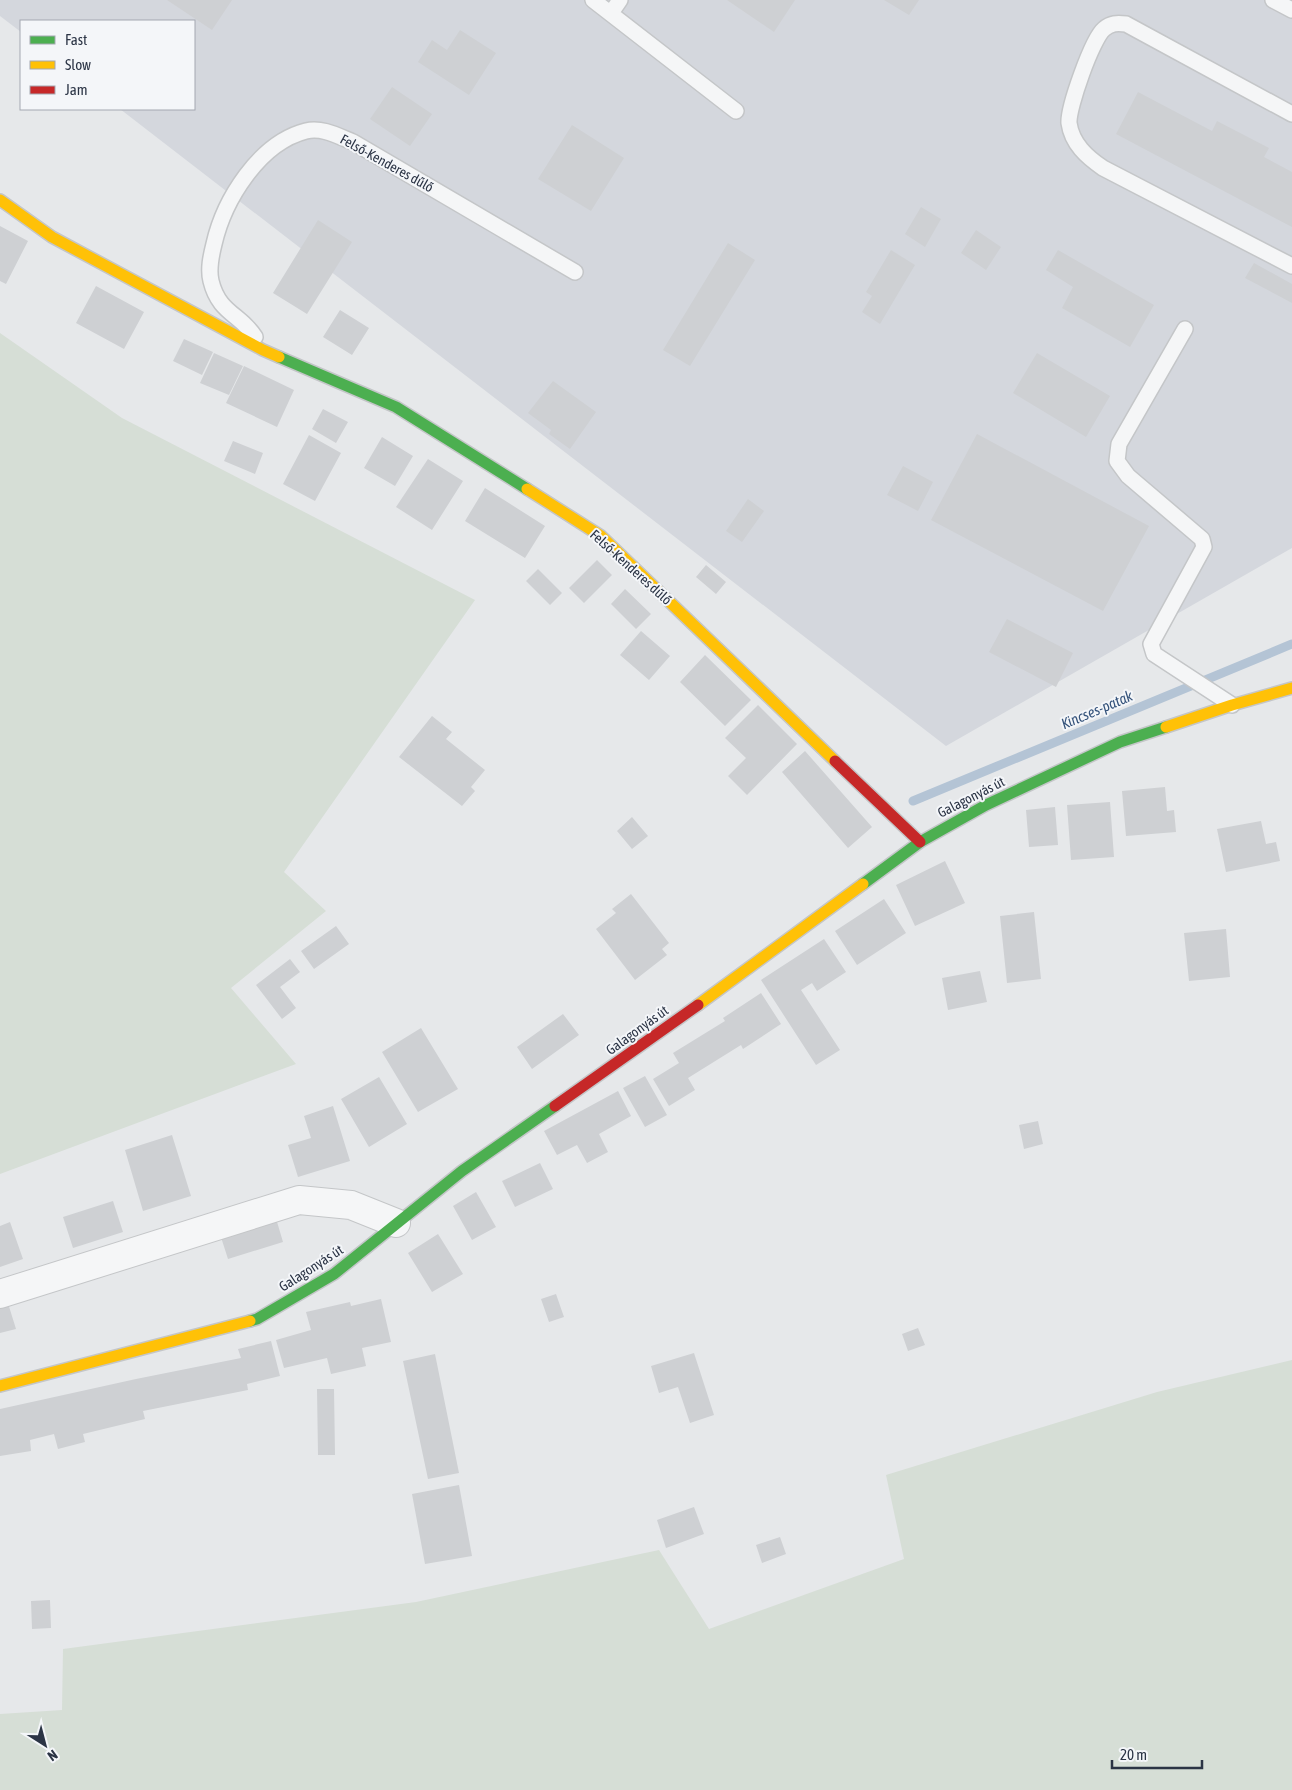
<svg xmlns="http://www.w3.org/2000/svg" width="1292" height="1790" font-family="'Asap Condensed',sans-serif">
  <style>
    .built { fill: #d4d7dd }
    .green { fill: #d6ded6 }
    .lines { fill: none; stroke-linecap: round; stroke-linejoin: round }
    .stream { stroke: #b4c4d5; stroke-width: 9 }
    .building { fill: #ced0d3 }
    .lane-casing { stroke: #c4c6c8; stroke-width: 18 }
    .street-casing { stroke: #c4c6c8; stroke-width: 30 }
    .fast-casing { stroke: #c4c6c8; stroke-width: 14 }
    .slow-casing { stroke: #c4c6c8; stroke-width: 14 }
    .jam-casing { stroke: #c4c6c8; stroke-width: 14 }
    .lane { stroke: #f5f6f7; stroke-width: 15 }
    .street { stroke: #f5f6f7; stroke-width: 28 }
    .fast { stroke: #4caf50; stroke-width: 11 }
    .slow { stroke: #ffc107; stroke-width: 11 }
    .jam { stroke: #c62828; stroke-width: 11 }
    .labels { text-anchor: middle; stroke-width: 4; stroke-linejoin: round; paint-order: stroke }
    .street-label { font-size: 14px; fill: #2b3445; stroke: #f4f6f9 }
    .water-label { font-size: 15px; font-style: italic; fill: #34527a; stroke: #f4f6f9 }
  </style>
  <rect width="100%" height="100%" fill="#e6e8ea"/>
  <path class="built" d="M0,0H1292V548L946,746L120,109H194V21H21V32L0,16Z"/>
  <path class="green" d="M0,333L122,418L475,600L284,872L326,911L231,988L296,1064L0,1174Z
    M1292,1360V1790H0V1714L62,1710L63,1649L416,1602L659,1550L709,1629L904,1559L886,1475L1157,1392Z"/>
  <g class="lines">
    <path class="stream" d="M913,801L1292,644"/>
  </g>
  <path class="building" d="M167,0H232L212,30Z
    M727,0H795L774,32Z
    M884,0H919L909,15Z
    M460,30L496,53L469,95L418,62L432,40L447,50Z
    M392,87L432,114L410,146L370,119Z
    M1138,92L1212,131L1217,121L1269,148L1264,157L1292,172V227L1116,134Z
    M572,125L624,158L591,211L538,179Z
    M921,207L941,219L925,247L905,234Z
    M318,220L352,242L307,314L273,293Z
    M0,226L28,241L6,284L0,281Z
    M976,230L1001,247L986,270L961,253Z
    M728,243L755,260L690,366L663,350Z
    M891,250L915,265L880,324L862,312L872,296L866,292Z
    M1058,250L1154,305L1130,347L1062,308L1073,287L1046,270Z
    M1254,263L1292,284V303L1245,278Z
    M96,286L144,312L124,349L76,323Z
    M340,310L369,328L352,355L323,337Z
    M184,339L213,352L202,375L173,361Z
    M214,353L243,366L229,395L200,383Z
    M1037,353L1110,396L1086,437L1013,393Z
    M244,366L294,390L277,427L226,403Z
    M553,381L596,412L570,449L549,434L551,430L528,413Z
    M323,409L348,422L336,443L312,429Z
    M977,434L1149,526L1103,611L931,520Z
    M309,435L341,453L315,501L283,484Z
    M382,437L413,456L395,486L364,468Z
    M233,441L263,453L255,474L224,461Z
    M428,459L463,481L432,530L396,507Z
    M903,466L933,482L918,511L887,495Z
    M485,488L545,526L525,558L465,521Z
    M748,499L764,511L742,542L726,531Z
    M597,560L612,575L584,603L569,588Z
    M706,565L726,582L716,594L696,577Z
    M538,569L562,593L550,605L526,581Z
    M625,589L651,614L636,629L611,604Z
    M1007,619L1073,653L1056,687L989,652Z
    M641,631L670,656L649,680L620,655Z
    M705,655L751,700L725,726L680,682Z
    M758,705L797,744L747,795L728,776L746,758L725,738Z
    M432,716L452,732L446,739L485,770L471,787L475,791L462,806L399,757Z
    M805,751L872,827L848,848L782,772Z
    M1165,787L1167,811L1174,810L1176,832L1126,836L1122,791Z
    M1110,802L1114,857L1071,860L1067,805Z
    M1055,807L1058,845L1029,847L1026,810Z
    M632,817L648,836L632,849L617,831Z
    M1261,821L1266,844L1276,842L1280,861L1226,872L1217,829Z
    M945,861L965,903L915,926L896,885Z
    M631,894L669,943L662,949L667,955L635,980L596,929L616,913L612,909Z
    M884,899L906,933L857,965L835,931Z
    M1034,912L1041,979L1007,983L1000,916Z
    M336,926L349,944L314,969L301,951Z
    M1226,929L1230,977L1189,981L1184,933Z
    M824,939L846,972L817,991L812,983L801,990L840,1050L816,1065L761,980Z
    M290,959L300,972L280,987L296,1008L282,1019L256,985Z
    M980,971L987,1002L948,1010L942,978Z
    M761,993L781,1024L743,1049L741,1045L688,1078L695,1090L669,1106L653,1079L679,1063L673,1053L725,1021L723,1018Z
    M563,1014L579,1035L532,1069L517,1047Z
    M421,1028L458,1089L418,1112L382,1052Z
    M645,1076L667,1115L645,1127L623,1088Z
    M379,1077L407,1124L369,1147L341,1099Z
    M618,1091L631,1116L599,1134L608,1152L587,1163L577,1145L557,1155L544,1131Z
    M333,1106L350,1161L298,1177L288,1145L311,1138L304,1116Z
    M1038,1121L1043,1144L1024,1149L1019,1125Z
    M172,1135L191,1196L143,1211L125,1150Z
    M540,1163L553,1189L515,1207L502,1181Z
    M476,1192L496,1227L472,1240L453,1206Z
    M113,1201L123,1232L73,1248L63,1217Z
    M275,1215L283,1242L228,1259L219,1231Z
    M10,1222L23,1259L0,1267V1226Z
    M438,1234L463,1274L432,1292L408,1253Z
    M556,1294L564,1317L549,1322L541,1299Z
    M381,1299L391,1342L362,1348L366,1366L331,1374L327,1358L284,1368L276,1340L311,1330L306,1312L350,1302L351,1306Z
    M7,1300L16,1329L0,1333V1302Z
    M918,1328L925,1345L908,1351L902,1334Z
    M271,1341L280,1376L247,1384L248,1390L143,1411L145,1419L83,1434L85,1442L58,1449L54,1434L30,1440L31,1451L0,1456V1409L136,1379L241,1358L238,1349Z
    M694,1353L714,1415L690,1423L678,1387L659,1393L651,1366Z
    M435,1354L459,1473L428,1479L403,1361Z
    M317,1389H334L335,1455H318Z
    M459,1485L472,1556L425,1564L412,1494Z
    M694,1507L704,1534L666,1548L657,1520Z
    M780,1537L786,1554L762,1563L756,1545Z
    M50,1600L51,1628L32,1629L31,1601Z"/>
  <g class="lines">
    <g class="lane-casing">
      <path id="lane" d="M593,0L736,111
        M1273,0L1292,10
        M611,13L620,0
        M1292,114L1126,24C1117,23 1111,23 1104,29C1092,39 1068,108 1069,123C1072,144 1087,157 1103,168L1292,266
        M1185,329L1119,444L1117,461L1128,476L1202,539L1204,547L1151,644L1154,654L1232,705
        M255,337C241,314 219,314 211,281C208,269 211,256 214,244C224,200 259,143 306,131C322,127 338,136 353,142L575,272"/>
    </g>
    <g class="street-casing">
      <path id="street" d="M0,1294L299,1200L351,1205L396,1223"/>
    </g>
    <g class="fast-casing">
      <path id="fast" d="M279,357L396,407L527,489
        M863,884L920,842L986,805L1120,742L1166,727
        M250,1321L257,1319L334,1274L462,1171L555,1106"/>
    </g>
    <g class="slow-casing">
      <path id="slow" d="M0,200L52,237L263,350L279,357
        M527,489L601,536L835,761
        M1166,727L1232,705L1292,688
        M698,1005L863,884
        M0,1386L250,1321"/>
    </g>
    <g class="jam-casing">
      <path id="jam" d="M835,761L920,842
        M555,1106L698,1005"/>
    </g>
    <use href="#lane" class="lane"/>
    <use href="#street" class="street"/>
    <use href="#fast" class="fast"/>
    <use href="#slow" class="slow"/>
    <use href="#jam" class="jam"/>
  </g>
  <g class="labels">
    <g class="street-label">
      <text transform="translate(387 163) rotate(29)" y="5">Felső-Kenderes dűlő</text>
      <text transform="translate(631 567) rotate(42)" y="5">Felső-Kenderes dűlő</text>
      <text transform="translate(971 797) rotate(-27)" y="5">Galagonyás út</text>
      <text transform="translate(637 1030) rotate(-36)" y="5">Galagonyás út</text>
      <text transform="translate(311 1268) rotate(-33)" y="5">Galagonyás út</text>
    </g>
    <g class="water-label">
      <text transform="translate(1097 710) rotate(-23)" y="5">Kincses-patak</text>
    </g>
  </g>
  <rect x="20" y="20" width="175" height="90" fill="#f4f6f9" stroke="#a4a8b1"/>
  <rect x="30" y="36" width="25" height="8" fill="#4caf50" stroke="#a4a8b1"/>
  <text x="65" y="45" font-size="15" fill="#2b3445">Fast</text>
  <rect x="30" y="61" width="25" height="8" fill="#ffc107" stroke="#a4a8b1"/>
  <text x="65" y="70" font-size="15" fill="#2b3445">Slow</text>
  <rect x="30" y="86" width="25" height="8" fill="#c62828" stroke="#a4a8b1"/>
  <text x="65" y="95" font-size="15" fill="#2b3445">Jam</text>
  <g transform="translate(45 1745) rotate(144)" stroke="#f4f6f9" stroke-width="4" paint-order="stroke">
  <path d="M0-4L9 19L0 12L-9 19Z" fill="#2b3445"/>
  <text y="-8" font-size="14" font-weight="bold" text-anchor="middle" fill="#2b3445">N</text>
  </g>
  <path d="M1112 1760v8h90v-8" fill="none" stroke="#2b3445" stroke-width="2.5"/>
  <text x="1120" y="1760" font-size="15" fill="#2b3445" stroke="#f4f6f9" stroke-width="4" paint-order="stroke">20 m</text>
</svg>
